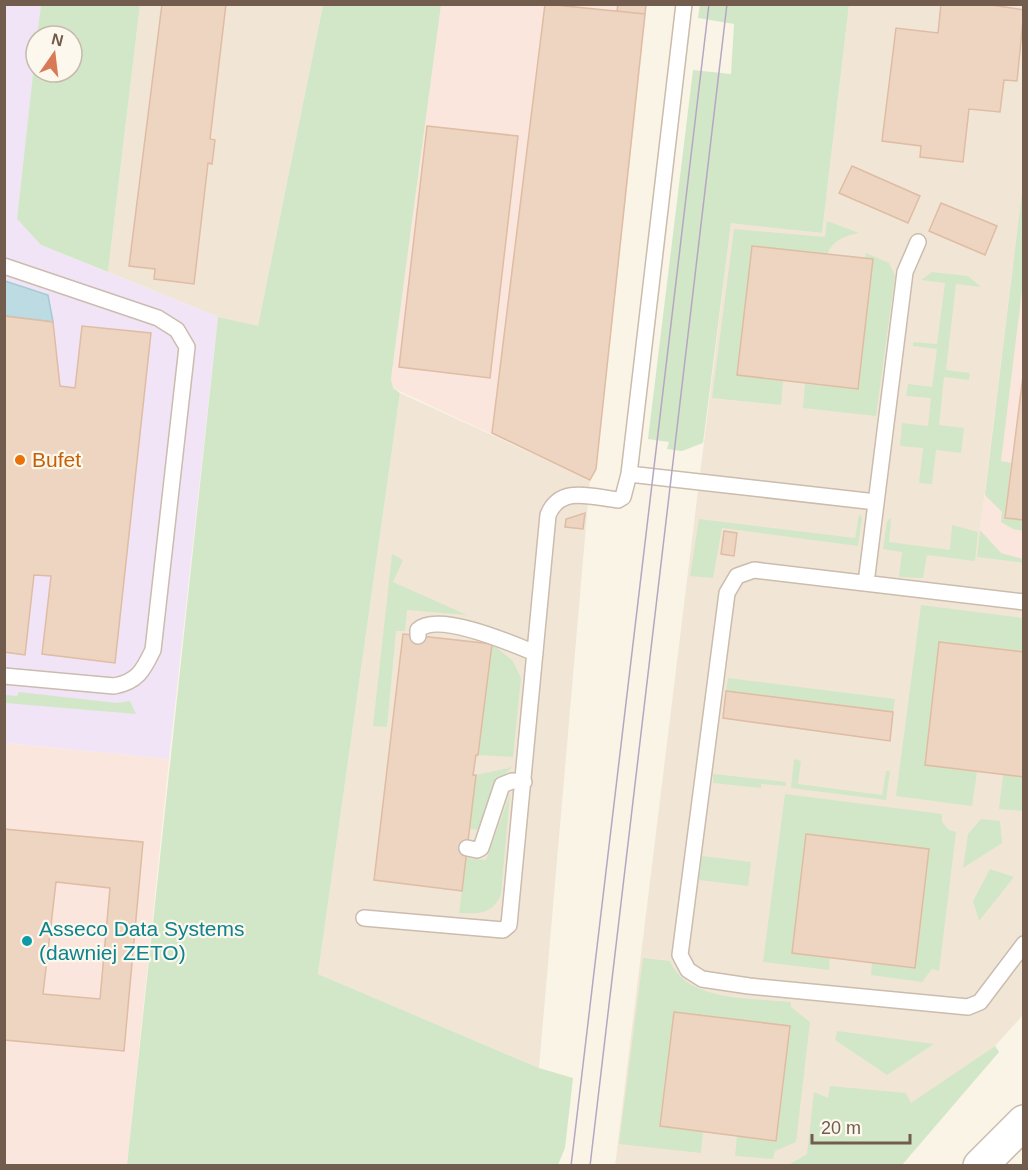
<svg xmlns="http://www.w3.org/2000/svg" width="1028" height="1170" font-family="Arial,sans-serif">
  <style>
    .residential { fill: #f1e6d6 }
    .commercial { fill: #fae6dc }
    .education { fill: #f1e4f7 }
    .green { fill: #d2e7c7 }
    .water { fill: #bddbe2; stroke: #a4cad3; stroke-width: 1.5 }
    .building { fill: #edd5c1; stroke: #dfbca3; stroke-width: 1.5; fill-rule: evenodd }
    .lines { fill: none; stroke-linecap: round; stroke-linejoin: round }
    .service-casing { stroke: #cbbcae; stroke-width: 18 }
    .tertiary-casing { stroke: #cbbcae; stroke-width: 36 }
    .service { stroke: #fff; stroke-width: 15 }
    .tertiary { stroke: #fff; stroke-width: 33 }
    .tram { stroke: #b7a6c3; stroke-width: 1.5 }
    .food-dot { fill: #e8710a; stroke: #fdf8ed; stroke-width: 2 }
    .culture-dot { fill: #0f9aa8; stroke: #fdf8ed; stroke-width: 2 }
    .labels { text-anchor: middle; stroke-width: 4.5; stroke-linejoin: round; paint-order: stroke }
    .food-label { font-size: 21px; fill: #c56008; stroke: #fdf8ed; text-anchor: start }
    .culture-label { font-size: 21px; fill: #0d838f; stroke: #fdf8ed; text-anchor: start }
  </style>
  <rect width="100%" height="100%" fill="#faf4e7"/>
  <path class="residential" d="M140,5H323L258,327L218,317L108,272Z
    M849,5H1023V183L977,557L1023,563V1015L995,1046L922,1098L822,1146L788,1165L615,1166L731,222L822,233Z
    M400,393L590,480L539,1068L318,974Z"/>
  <path class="commercial" d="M441,5H647L596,469L590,480L393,388L391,379Z
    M1023,183V563L977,557Z
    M4,743L169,759L127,1165H5Z"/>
  <path class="education" d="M4,5H41L17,219L41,245L218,317L169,759L5,743Z"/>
  <path class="green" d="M700,4L849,5L822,233L731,223L703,443L682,451L667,449L669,442L648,439L693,70L731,74L734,24L698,18Z
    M41,5H140L108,272L41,245L17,219L36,47V72H72V36H37Z
    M323,5H441L391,379L393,388L400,393L318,974L539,1068L573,1078L565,1148L558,1165H127L218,317L258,326Z
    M1023,183V282L1001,461L1011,463L1005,518L1023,520V531L1013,529L1001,522L1002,512L985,495Z
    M827,221L859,233C844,236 833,240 827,254L753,246L737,375L783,381L781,405L712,398L734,229L825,237Z
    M866,253L889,263L895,276L876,416L803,408L805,384L858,389L873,260L865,259Z
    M932,272L968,276L981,287L956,284L946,370L970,373L969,380L944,377L939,425L964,428L961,453L936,450L932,484L919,483L923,448L900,446L902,423L928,426L931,398L906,396L908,384L932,387L937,349L913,346V342L937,344L945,283L921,280Z
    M859,514L862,518L858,546L722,528L713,578L690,576L699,519L855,538Z
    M891,518L889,542L950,550L952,525L978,532L975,561L927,555L923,578L899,577L902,552L883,549L887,521Z
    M980,530L1001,553L1023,559V563L977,557Z
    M392,554L403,560L393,582L467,615L407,610L405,631H396L387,727L373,726Z
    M921,605L1023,618V652L939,643L925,765L977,772L972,806L896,796Z
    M492,644L513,661L521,678L513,757L478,755Z
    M728,678L895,699L893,712L726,691Z
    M19,692L117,703L130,701L136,714L5,703V695L17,696Z
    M794,759L801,761L798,784L882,795L886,771H890L886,800L791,788Z
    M513,767C492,781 489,804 482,827L479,830L469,829L476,775Z
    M713,774L786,782V786L761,784V788L713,783Z
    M1003,775L1023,777V811L999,809Z
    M510,794L501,894C494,914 478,914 459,913L466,858L486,860Z
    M785,794L942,814V822L949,830L956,832L939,971L932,969L922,982L871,975L872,963L915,967L928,849L806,834L792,953L830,958L829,970L763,962Z
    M981,819L1000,821L1002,843L963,868L968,834Z
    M702,856L751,862L748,886L699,880Z
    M990,869L1014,877L979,921L973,901Z
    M643,958L670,961C686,1002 754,998 791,1002V1007L810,1022L796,1142L775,1151L773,1159L735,1156L737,1136L775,1141L790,1026L674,1012L660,1126L703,1132L701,1153L619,1144Z
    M837,1031L934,1044L887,1075L835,1040Z
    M995,1046L999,1052L902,1165H788L807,1154L814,1092L828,1098L830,1086L906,1093L911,1103Z"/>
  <path class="water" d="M5,281L48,295L53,322L5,316Z"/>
  <path class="building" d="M162,4H226L210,139L215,140L212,164L208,163L194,284L154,279L155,269L129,266Z
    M545,4L645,14L596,469L590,480L492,433Z
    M618,4H646L645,14L617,11Z
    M941,4H985L1024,10L1017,81L1004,80L1000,112L969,109L963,162L920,157L921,146L882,141L896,28L938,33Z
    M427,126L518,136L490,378L399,367Z
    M852,166L920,196L908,223L839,193Z
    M941,203L997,226L985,255L929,231Z
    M752,246L873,259L858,389L737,375Z
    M4,316L53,322L60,386L75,388L82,326L151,333L115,663L42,654L51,576L34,575L25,655L4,652Z
    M1024,368V520L1005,518Z
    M585,513L583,529L565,527L566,519Z
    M724,531L737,533L734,556L721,554Z
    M403,634L492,644L478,755H476L473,775H476L462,891L374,880Z
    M939,642L1024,652V777L925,765Z
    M726,691L893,712L890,741L723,718Z
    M4,829L143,842L124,1051L4,1040ZM56,882L110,888L100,999L43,994Z
    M806,834L929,849L915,968L792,953Z
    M674,1012L790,1026L776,1141L660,1126Z"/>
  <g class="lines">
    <g class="service-casing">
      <path id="service" d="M684,4L629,474L876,502
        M4,266L158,318L177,330L187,347L153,650C143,671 137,682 114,686L4,676
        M866,583L905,272L918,242
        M1024,602L754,570L737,576L727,593L680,955L688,970L702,979L749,986L968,1007L980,1002L1024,944
        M418,636V630C438,611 513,644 535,653
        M467,848L477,850L481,848L502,785L512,781L524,782
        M364,918L503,930L509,925L548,515C560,485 592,497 618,500L623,497L629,474"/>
    </g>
    <g class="tertiary-casing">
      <path id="tertiary" d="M980,1166L1024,1122"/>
    </g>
    <use href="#service" class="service"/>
    <use href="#tertiary" class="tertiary"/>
    <path class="tram" d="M571,1166L709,4
      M590,1166L727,4"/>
  </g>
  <circle class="food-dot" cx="20" cy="460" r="6"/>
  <circle class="culture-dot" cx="27" cy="941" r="6"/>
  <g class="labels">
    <g class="food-label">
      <text x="32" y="467">Bufet</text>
    </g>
    <g class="culture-label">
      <text x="39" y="936">Asseco Data Systems<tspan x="39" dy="24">(dawniej ZETO)</tspan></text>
    </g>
  </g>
  <rect width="1028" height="1170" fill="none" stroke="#725c4e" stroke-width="12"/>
  <g transform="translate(54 54) rotate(14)"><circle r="28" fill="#fdf8ed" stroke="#c5baad" stroke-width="1.5"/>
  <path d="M0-4.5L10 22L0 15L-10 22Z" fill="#d97a57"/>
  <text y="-9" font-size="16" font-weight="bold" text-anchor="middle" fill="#725c4e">N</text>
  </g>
  <path d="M812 1134v9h98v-9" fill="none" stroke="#725c4e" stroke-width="3"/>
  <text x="821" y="1134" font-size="18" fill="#725c4e" stroke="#fdf8ed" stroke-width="4.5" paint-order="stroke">20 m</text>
</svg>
